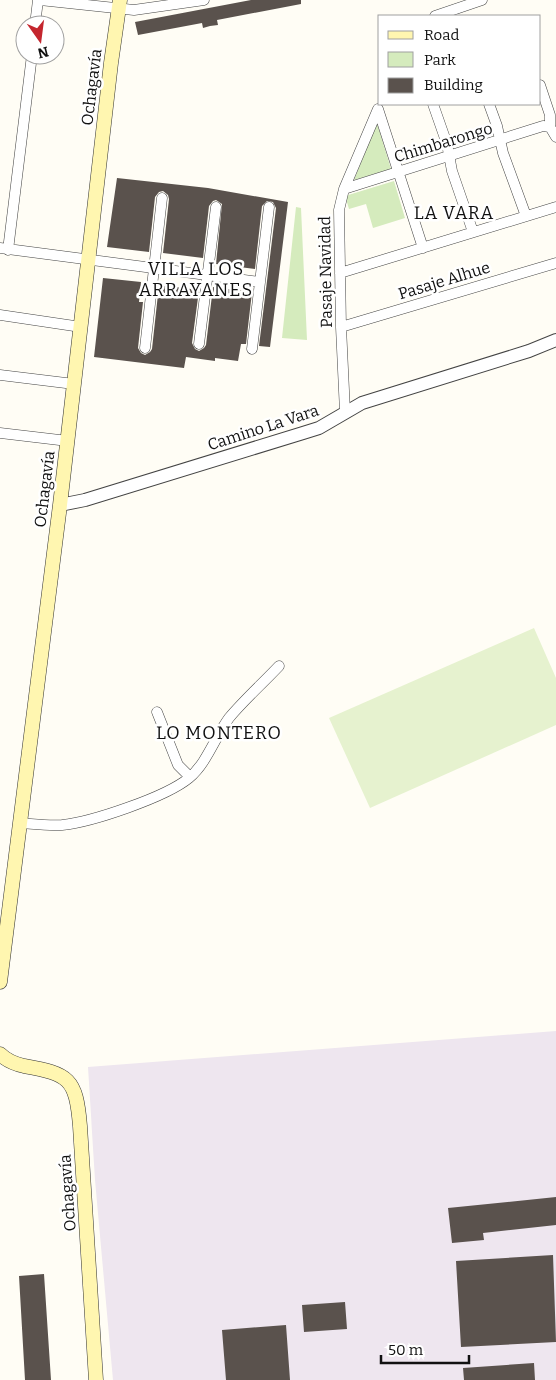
<svg xmlns="http://www.w3.org/2000/svg" width="556" height="1380" font-family="Bitter,serif">
  <style>
    .industrial { fill: #eee6ef }
    .green { fill: #d5ebbd }
    .pitch { fill: #e6f2cf }
    .building { fill: #5a524d }
    .lines { fill: none; stroke-linecap: round; stroke-linejoin: round }
    .minor-casing { stroke: #444; stroke-width: 11 }
    .tertiary-casing { stroke: #444; stroke-width: 14 }
    .secondary-casing { stroke: #333; stroke-width: 15 }
    .minor { stroke: #fff; stroke-width: 10 }
    .tertiary { stroke: #fff; stroke-width: 12 }
    .secondary { stroke: #fff6b0; stroke-width: 14 }
    .labels { text-anchor: middle; stroke-width: 5; stroke-linejoin: round; paint-order: stroke }
    .street-label { font-size: 16px; fill: #111; stroke: #fff }
    .neighbourhood-label { font-size: 18px; letter-spacing: 1px; fill: #111; stroke: #fff }
  </style>
  <rect width="100%" height="100%" fill="#fffdf5"/>
  <path class="industrial" d="M556,1031V1380H113L95,1180L88,1067Z"/>
  <path class="green" d="M377,123L391,169L354,180Z
    M394,181L405,218L373,228L366,204L349,209L345,196Z
    M296,207L301,208L307,340L282,338Z"/>
  <path class="pitch" d="M534,628L556,678V725L370,808L329,718Z"/>
  <path class="building" d="M251,0H301V4L217,20L218,25L210,26L203,28L202,23L138,35L135,22Z
    M117,178L208,188L288,202L270,347L259,346L276,208L273,202L267,201L262,206L255,269L216,264L222,204L216,200L213,201L209,206L203,258L163,253L169,199L168,195L163,191L159,192L155,197L149,252L107,247Z
    M103,278L141,282L139,302H143L138,348L141,353L145,355L150,352L152,349L159,285L199,290L192,343L195,349L199,351L204,348L206,345L213,287L252,292L246,344H241L238,361L215,358V361L186,357L184,368L94,357Z
    M556,1197V1225L483,1233L484,1240L452,1243L448,1208Z
    M553,1255L556,1342L461,1347L456,1261Z
    M44,1274L51,1380H25L19,1276Z
    M345,1302L347,1329L304,1332L302,1305Z
    M286,1325L290,1380H226L222,1330Z
    M534,1363L535,1380H464L463,1368Z"/>
  <g class="lines">
    <g class="minor-casing">
      <path id="minor" d="M40,0L134,10L204,0
        M435,16L482,0
        M35,25L38,0
        M540,85L550,115V127L556,137
        M433,104L447,144L452,171L473,232
        M489,104L497,126L503,153L526,216
        M378,109L423,248
        M344,189L543,126L550,127
        M0,248L260,282
        M8,250L32,55
        M340,273L556,207
        M0,315L81,327
        M341,327L556,263
        M199,344L216,207
        M145,348L162,198
        M252,349L269,207
        M0,375L74,384
        M345,412L341,327L339,210L344,189L378,109
        M0,433L68,441
        M157,712L178,765L190,777
        M20,823C34,824 48,826 62,825C92,822 166,797 189,778C207,763 215,737 229,718C244,700 263,683 279,666"/>
    </g>
    <g class="tertiary-casing">
      <path id="tertiary" d="M60,505L85,500L303,433L319,428L362,403L529,351L556,340"/>
    </g>
    <g class="secondary-casing">
      <path id="secondary" d="M0,982L60,505L111,63L120,0
        M0,1054C7,1061 15,1064 24,1066C69,1074 76,1078 80,1126L96,1380"/>
    </g>
    <use href="#minor" class="minor"/>
    <use href="#tertiary" class="tertiary"/>
    <use href="#secondary" class="secondary"/>
  </g>
  <g class="labels">
    <g class="street-label">
      <text transform="translate(91 87) rotate(-83)" y="6">Ochagavía</text>
      <text transform="translate(443 142) rotate(-17)" y="6">Chimbarongo</text>
      <text transform="translate(325 272) rotate(-91)" y="6">Pasaje Navidad</text>
      <text transform="translate(444 280) rotate(-17)" y="6">Pasaje Alhue</text>
      <text transform="translate(263 427) rotate(-18)" y="6">Camino La Vara</text>
      <text transform="translate(44 489) rotate(-83)" y="6">Ochagavía</text>
      <text transform="translate(67 1193) rotate(-94)" y="6">Ochagavía</text>
    </g>
    <g class="neighbourhood-label">
      <text x="454" y="219">LA VARA</text>
      <text x="196" y="275">VILLA LOS<tspan x="196" dy="21">ARRAYANES</tspan></text>
      <text x="219" y="739">LO MONTERO</text>
    </g>
  </g>
  <rect x="378" y="15" width="162" height="90" fill="#ffffff" stroke="#a0a0a0"/>
  <rect x="388" y="31" width="25" height="8" fill="#fff6b0" stroke="#a0a0a0"/>
  <text x="424" y="40" font-size="15" fill="#111111">Road</text>
  <rect x="388" y="52" width="25" height="15" fill="#d5ebbd" stroke="#a0a0a0"/>
  <text x="424" y="65" font-size="15" fill="#111111">Park</text>
  <rect x="388" y="78" width="25" height="15" fill="#5a524d" stroke="#a0a0a0"/>
  <text x="424" y="90" font-size="15" fill="#111111">Building</text>
  <g transform="translate(40 40) rotate(166)"><circle r="24" fill="#ffffff" stroke="#a0a0a0"/>
  <path d="M0-4L9 19L0 12L-9 19Z" fill="#c4262e"/>
  <text y="-8" font-size="14" font-weight="bold" text-anchor="middle" fill="#111111">N</text>
  </g>
  <path d="M381 1355v8h88v-8" fill="none" stroke="#111111" stroke-width="2.5"/>
  <text x="388" y="1355" font-size="15" fill="#111111" stroke="#ffffff" stroke-width="4" paint-order="stroke">50 m</text>
</svg>
